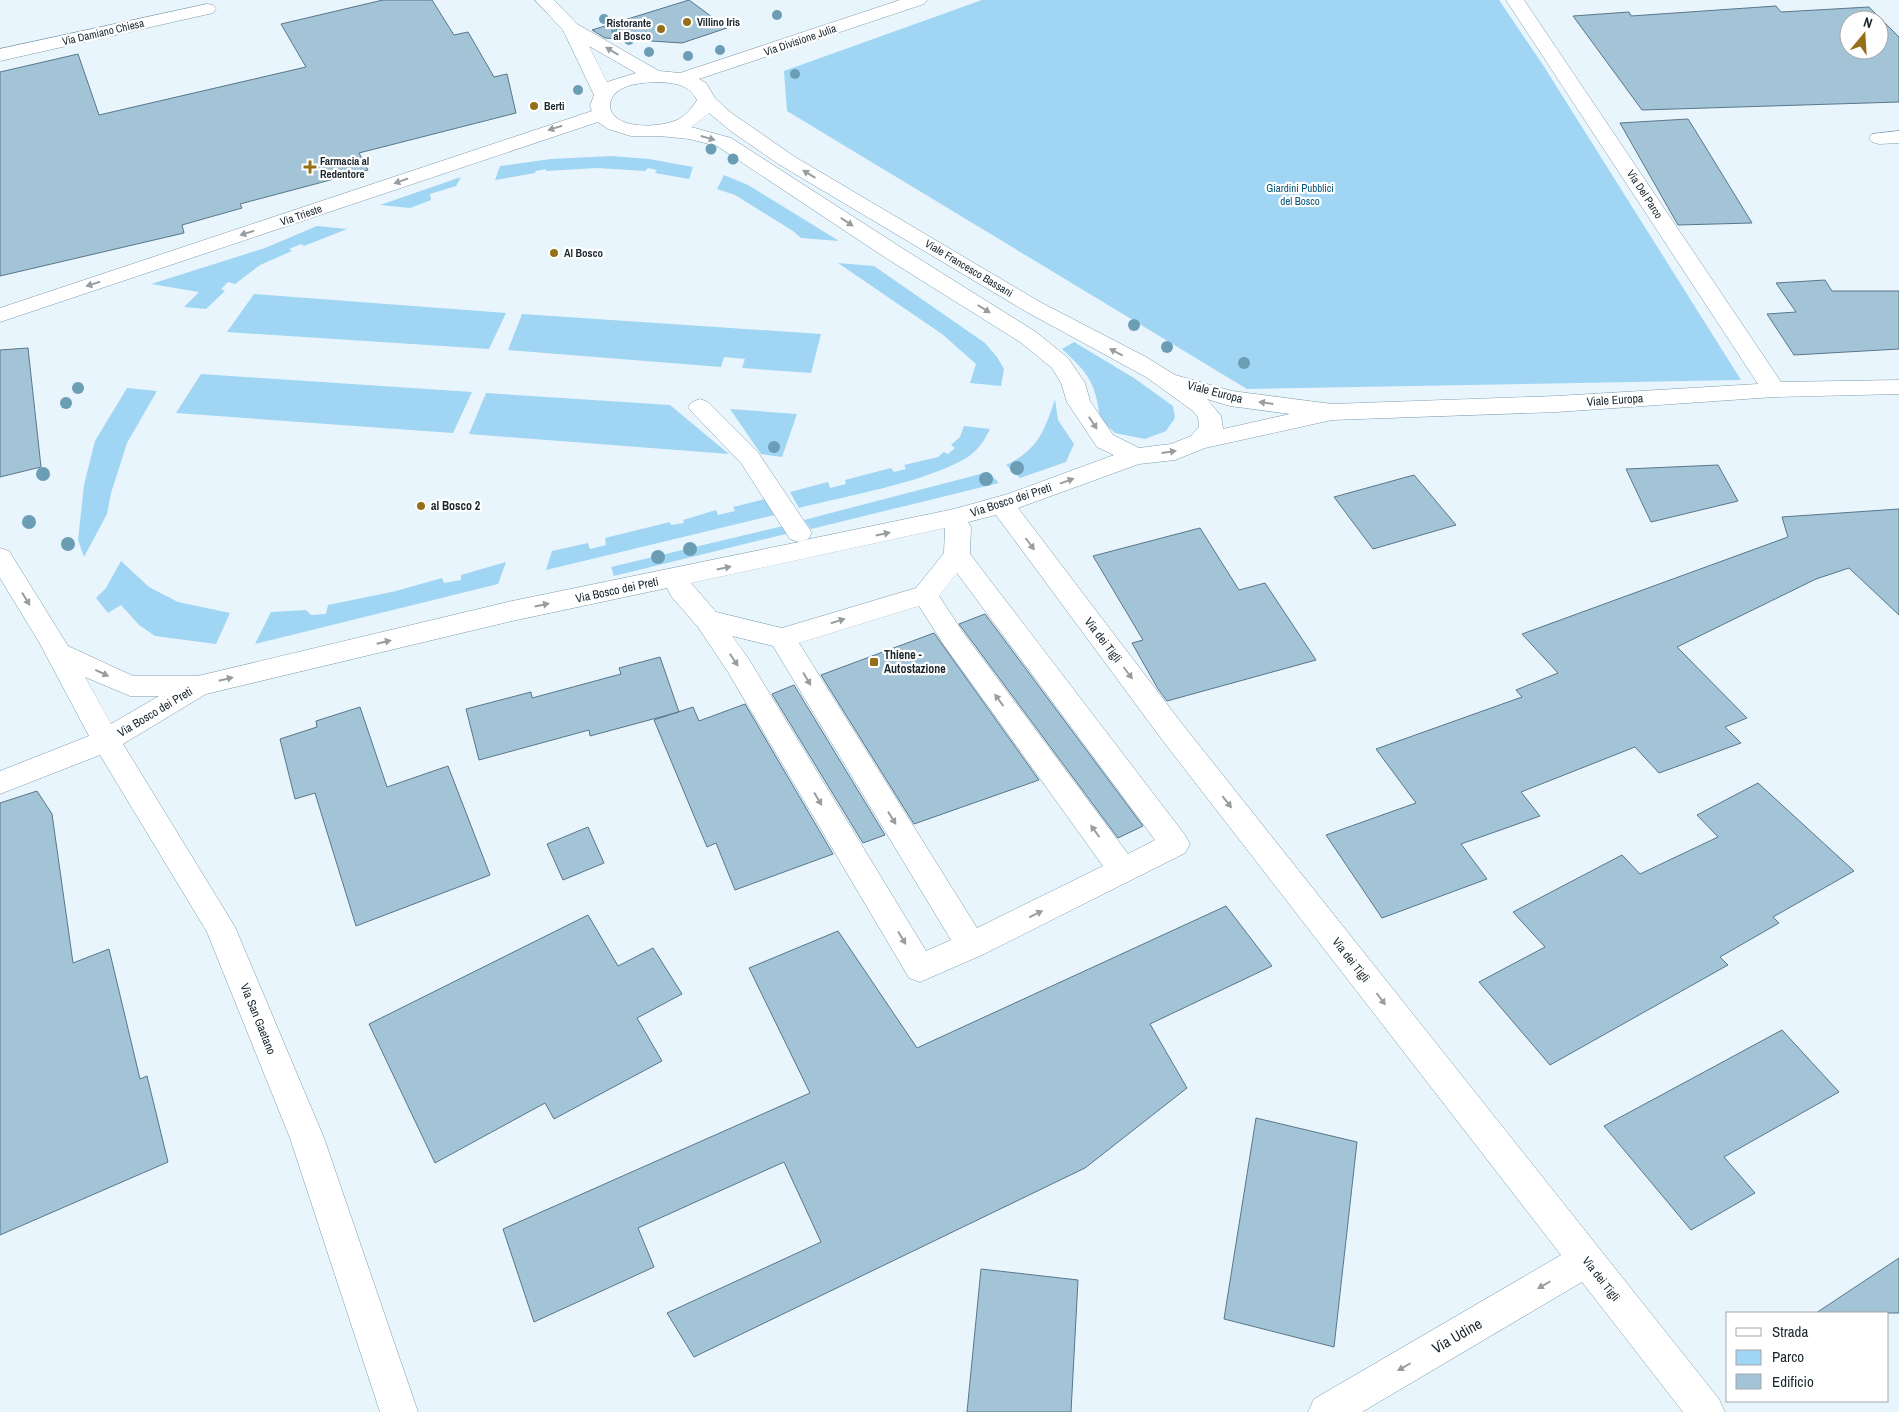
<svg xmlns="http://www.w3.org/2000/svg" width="1899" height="1412" font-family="'Archivo Narrow',sans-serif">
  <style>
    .green { fill: #a0d5f4 }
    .building { fill: #a3c3d7; stroke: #59778a; fill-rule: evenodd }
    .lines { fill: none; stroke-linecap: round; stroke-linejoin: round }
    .minor-casing { stroke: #7c9bae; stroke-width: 1 }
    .minor { fill: #fff; fill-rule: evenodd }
    .tree { fill: #6b9eb4 }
    .oneway { fill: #989da0 }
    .poi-dot { fill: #947119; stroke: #fff; stroke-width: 2 }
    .labels { text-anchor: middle; stroke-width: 4.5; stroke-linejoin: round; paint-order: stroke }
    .far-poi-label { font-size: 11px; font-weight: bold; fill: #19262d; stroke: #fff; text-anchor: start }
    .far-street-label { font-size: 11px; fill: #19262d; stroke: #fff }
    .far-park-label { font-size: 11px; fill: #055679; stroke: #fff }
    .street-label { font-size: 12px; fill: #19262d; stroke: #fff }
    .poi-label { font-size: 12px; font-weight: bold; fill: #19262d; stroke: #fff; text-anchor: start }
    .near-street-label { font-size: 15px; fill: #19262d; stroke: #fff }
  </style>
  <rect width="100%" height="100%" fill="#e8f5fd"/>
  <path class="green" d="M982,0H1499L1543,65L1741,380L1247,389L787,111L784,71Z
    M611,156L649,159L693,167L689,179L655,173L657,170L648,168L645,171L597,168L546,171V169L536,171L535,173L495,180L500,166L551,159Z
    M724,175L748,185L839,241L801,238L793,231L735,195L717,189Z
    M461,177L456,186L430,194L431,200L410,208L380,205Z
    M317,226L347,229L304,246L301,244L289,249L292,251L260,265L235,284L228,282L221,289L225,291L206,309L184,307L199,292L151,284L265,248Z
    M838,263L874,266L985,343L997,357L1004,369L1001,386L970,383L976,364L942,334Z
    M254,294L506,313L489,349L227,332Z
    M522,314L806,333L821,334L811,373L742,368L745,359L724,357L721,367L508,350Z
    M1074,342L1134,378L1173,406L1175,418L1166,431L1145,439L1115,433L1100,419C1096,383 1088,373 1062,349Z
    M201,374L472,392L453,433L176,413Z
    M127,388L157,391L127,443L111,493L107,514L84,557L78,540L84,485L95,441Z
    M486,393L670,405L729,454L469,434Z
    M1055,399L1058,420L1074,444L1066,462L1020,478L1006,465C1038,450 1045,430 1055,399Z
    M730,409L797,414L782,457L761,454Z
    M964,426L990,429C984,442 976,453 963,460C918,484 849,495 799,508L790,492L828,482L830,488L846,484L845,480L891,468L894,472L906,469L904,465L938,457L944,452L948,454L955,448L951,445L960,437Z
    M988,472L999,483L811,529L804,520Z
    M765,499L779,514L546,570L552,551L588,543L590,549L606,545L605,538L670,522L671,525L684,523L683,520L716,510L718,515L735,511L733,507Z
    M787,525L790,533L614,576L611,567Z
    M121,561L149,587L178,602L230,613L216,644L155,636L139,625L121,605L108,613L96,598L106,588Z
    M506,562L498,584L255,644L271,612L306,610L311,615L326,614L328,605L396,591L442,578L444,583L461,580V575Z"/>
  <path class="building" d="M383,0H432L454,35L468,32L494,77L507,74L516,113L359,153L368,170L240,204L242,208L182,225L184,233L0,276V72L78,54L99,115L306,67L281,24Z
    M689,0L727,28L682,43L605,38L592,30Z
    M1776,6L1781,12L1869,7L1899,37V102L1642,110L1573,16L1629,12L1631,16ZM1849,20H1879V50H1849Z
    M1688,119L1695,130L1752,223L1678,225L1620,123Z
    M1825,280L1832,291H1899V349L1794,355L1767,314L1796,312L1776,283Z
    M28,348L41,467L0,477V350Z
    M1718,465L1738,501L1651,522L1626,469Z
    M1414,475L1456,525L1373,549L1334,497Z
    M1899,509V615L1849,568L1816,579L1677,647L1747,718L1725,727L1741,743L1659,773L1635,747L1521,792L1540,816L1461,844L1487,879L1382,918L1326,835L1416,803L1376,749L1522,697L1516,690L1558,673L1522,634L1788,537L1782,517Z
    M1200,528L1239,590L1265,583L1316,660L1167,701L1158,689L1132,643L1143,640L1093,556Z
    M985,614L1143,826L1118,838L959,624Z
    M934,633L1039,780L914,824L821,675Z
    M660,657L679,712L590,736L589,730L479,760L466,709L531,692L532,698L621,674L619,668Z
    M794,685L885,835L863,843L772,694Z
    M745,704L833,854L735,890L716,843L707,847L654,720L693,707L699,721Z
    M360,707L387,787L448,766L490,875L356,926L315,793L295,799L280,739L317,727L316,721Z
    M1758,783L1854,871L1773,917L1779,923L1720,957L1728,965L1550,1065L1479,982L1545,947L1513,912L1622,855L1640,874L1718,837L1697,815Z
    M37,791L52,814L73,963L109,949L140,1079L147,1076L168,1162L0,1235V803Z
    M588,827L604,863L563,880L547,844Z
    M1226,906L1272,966L1150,1024L1187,1088L1085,1168L694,1357L667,1313L821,1242L784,1162L638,1228L654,1267L534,1322L503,1229L810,1093L749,968L838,931L917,1048Z
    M588,915L618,966L653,948L682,994L637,1018L662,1061L554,1119L545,1103L435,1163L369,1024Z
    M1782,1030L1839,1092L1724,1157L1755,1193L1691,1230L1604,1126Z
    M1256,1118L1357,1142L1334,1347L1224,1319Z
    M1899,1258V1313H1816Z
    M981,1269L1078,1280L1071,1412H967Z"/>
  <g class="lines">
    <g class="minor-casing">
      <path id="minor" d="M535,0H554L577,24L659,71L680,73L900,0H927L924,4L699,79L706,83L715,98L730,112L795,157L1040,302L1146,357L1175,375L1232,391L1332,404L1557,396L1758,384L1506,0H1524L1781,382L1899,380V394L1774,397L1557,412L1332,420L1205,448L1175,460L1139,464L1018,508L1183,725L1719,1399L1725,1412H1683L1582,1282L1362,1412H1308L1314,1399L1561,1255L1163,741L996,515L968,522L971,527L970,554L1185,835L1190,844L1185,853L982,955L920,982L909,978L728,672L698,627L671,596L667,588L512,621L206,694L123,744L235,927L324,1138L418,1412H380L290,1138L207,932L100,755L0,794V771L89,736L39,642L0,578V548L9,551L68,646L133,676H198L512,601L799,542L790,539L741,463L692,412L688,407L692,402L700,399L708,402L757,451L812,533L808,539L800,541L954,509L1008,494L1114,455L1097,447L1067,402L1061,383L1052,368L1020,342L889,260L717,146L689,139L660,136H631L608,129L598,122L0,322V308L592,111L590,106L594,95L563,30ZM589,46L636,73L607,82ZM656,82C673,83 688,83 697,100C692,108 687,114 679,119C664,127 624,130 613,114C610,111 610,106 610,103C615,84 640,83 656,82ZM709,113L732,132L780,165L1025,311L1146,377L1193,411L1198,417L1199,427L1191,436L1171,444L1139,448L1113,435L1090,401L1085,383L1068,358L1036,332L905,250L731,138L691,127ZM1207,399L1230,406L1290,414L1223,429L1221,416ZM945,528L944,553L916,588L782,628L716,612L691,583ZM957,573L1155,840L1128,854L962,631L939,596ZM919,606L944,645L1103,866L977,928L799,643ZM732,636L773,646L951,940L926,951L748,658ZM85,677L130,696H159L111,724Z
        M207,4L213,5L216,9L213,13L0,61V49Z
        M1899,131V143L1879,144L1872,142L1869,138L1872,134Z"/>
    </g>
    <use href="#minor" class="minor"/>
  </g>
  <g class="tree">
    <circle cx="777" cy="15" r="5"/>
    <circle cx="604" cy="19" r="5"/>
    <circle cx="616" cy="31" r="5"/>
    <circle cx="629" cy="40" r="5"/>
    <circle cx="720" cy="50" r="5"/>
    <circle cx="649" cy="52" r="5"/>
    <circle cx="688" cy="56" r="5"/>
    <circle cx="795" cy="74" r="5"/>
    <circle cx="578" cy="90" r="5"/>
    <circle cx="711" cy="149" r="5.5"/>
    <circle cx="733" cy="159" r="5.5"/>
    <circle cx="1134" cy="325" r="6"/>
    <circle cx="1167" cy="347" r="6"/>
    <circle cx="1244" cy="363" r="6"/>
    <circle cx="78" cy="388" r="6"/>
    <circle cx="66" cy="403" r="6"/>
    <circle cx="774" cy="447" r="6"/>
    <circle cx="1017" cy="468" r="7"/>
    <circle cx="43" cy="474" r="7"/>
    <circle cx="986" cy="479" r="7"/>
    <circle cx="29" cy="522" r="7"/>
    <circle cx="68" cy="544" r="7"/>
    <circle cx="690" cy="549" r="7"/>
    <circle cx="658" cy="557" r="7"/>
  </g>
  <defs><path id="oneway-solid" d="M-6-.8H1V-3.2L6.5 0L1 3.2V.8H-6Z" transform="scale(1.25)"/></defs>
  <g class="oneway">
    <use href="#oneway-solid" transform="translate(612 51) rotate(-149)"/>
    <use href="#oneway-solid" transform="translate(555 128) rotate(163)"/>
    <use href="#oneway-solid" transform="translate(708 138) rotate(16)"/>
    <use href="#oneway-solid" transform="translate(809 174) rotate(-149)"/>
    <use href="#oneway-solid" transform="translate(401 181) rotate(161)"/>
    <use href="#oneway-solid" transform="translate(847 222) rotate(33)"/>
    <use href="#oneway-solid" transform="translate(247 233) rotate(162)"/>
    <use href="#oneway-solid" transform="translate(93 284) rotate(162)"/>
    <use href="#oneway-solid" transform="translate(984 309) rotate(32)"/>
    <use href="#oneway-solid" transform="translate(1116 352) rotate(-152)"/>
    <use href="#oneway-solid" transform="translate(1266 403) rotate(-172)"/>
    <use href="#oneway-solid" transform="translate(1093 423) rotate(57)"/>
    <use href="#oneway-solid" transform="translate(1169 452) rotate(-8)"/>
    <use href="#oneway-solid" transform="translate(1067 481) rotate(-20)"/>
    <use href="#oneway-solid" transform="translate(883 534) rotate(-12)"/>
    <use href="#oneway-solid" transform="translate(1030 544) rotate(53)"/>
    <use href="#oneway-solid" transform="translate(724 568) rotate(-12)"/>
    <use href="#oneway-solid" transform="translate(26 599) rotate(58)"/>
    <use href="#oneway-solid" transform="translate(542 605) rotate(-12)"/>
    <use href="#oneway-solid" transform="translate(838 621) rotate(-17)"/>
    <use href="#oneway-solid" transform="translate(384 642) rotate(-13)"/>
    <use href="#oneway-solid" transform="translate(734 660) rotate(56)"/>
    <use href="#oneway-solid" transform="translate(102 673) rotate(25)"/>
    <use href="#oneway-solid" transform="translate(1128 673) rotate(53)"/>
    <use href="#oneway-solid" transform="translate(226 679) rotate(-13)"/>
    <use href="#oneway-solid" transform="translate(807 679) rotate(59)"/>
    <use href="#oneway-solid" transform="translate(999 700) rotate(-126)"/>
    <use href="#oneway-solid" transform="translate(818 799) rotate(59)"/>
    <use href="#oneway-solid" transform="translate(1227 802) rotate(52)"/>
    <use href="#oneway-solid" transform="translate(892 818) rotate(58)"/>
    <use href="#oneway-solid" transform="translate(1095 831) rotate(-126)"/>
    <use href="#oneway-solid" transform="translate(1036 914) rotate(-26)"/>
    <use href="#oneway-solid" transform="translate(902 938) rotate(59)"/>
    <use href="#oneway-solid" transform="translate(1381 999) rotate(53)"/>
    <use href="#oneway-solid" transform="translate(1544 1285) rotate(150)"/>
    <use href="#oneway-solid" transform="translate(1404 1367) rotate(150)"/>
  </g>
  <g class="poi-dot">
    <circle cx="687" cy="22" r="5"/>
    <circle cx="661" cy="29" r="5"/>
    <circle cx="534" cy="106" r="5"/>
    <path d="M307.5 159.5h5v5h5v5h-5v5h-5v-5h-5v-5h5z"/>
    <circle cx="554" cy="253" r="5"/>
    <circle cx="421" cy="506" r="5"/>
    <rect x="869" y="657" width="10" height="10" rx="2.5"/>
  </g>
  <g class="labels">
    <g class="far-poi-label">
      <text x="697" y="26">Villino Iris</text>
      <text x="651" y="27" text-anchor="end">Ristorante<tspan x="651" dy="13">al Bosco</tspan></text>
      <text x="544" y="110">Berti</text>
      <text x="320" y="165">Farmacia al<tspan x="320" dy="13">Redentore</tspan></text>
      <text x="564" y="257">Al Bosco</text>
    </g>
    <g class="far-street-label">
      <text transform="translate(103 32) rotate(-13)" y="4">Via Damiano Chiesa</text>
      <text transform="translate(800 40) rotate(-19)" y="4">Via Divisione Julia</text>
      <text transform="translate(1645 194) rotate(57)" y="4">Via Del Parco</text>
      <text transform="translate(301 215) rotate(-19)" y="4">Via Trieste</text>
      <text transform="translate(969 268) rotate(31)" y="4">Viale Francesco Bassani</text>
    </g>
    <g class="far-park-label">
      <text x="1300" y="192">Giardini Pubblici<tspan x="1300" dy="13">del Bosco</tspan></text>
    </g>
    <g class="street-label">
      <text transform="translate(1215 392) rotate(15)" y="4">Viale Europa</text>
      <text transform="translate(1615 400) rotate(-4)" y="4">Viale Europa</text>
      <text transform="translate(1011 500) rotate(-18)" y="4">Via Bosco dei Preti</text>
      <text transform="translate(617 590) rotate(-12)" y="4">Via Bosco dei Preti</text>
      <text transform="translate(1103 640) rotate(53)" y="4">Via dei Tigli</text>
      <text transform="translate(155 712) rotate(-31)" y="4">Via Bosco dei Preti</text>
      <text transform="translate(1351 960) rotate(52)" y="4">Via dei Tigli</text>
      <text transform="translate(258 1019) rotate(68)" y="4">Via San Gaetano</text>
      <text transform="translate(1601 1279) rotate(52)" y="4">Via dei Tigli</text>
    </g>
    <g class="poi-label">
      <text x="431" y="510">al Bosco 2</text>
      <text x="884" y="659">Thiene -<tspan x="884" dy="14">Autostazione</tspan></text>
    </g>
    <g class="near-street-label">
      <text transform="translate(1457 1336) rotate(-30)" y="5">Via Udine</text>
    </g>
  </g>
  <rect x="1726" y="1312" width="162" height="90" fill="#ffffff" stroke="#a3a8ab"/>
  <rect x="1736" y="1328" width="25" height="8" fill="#ffffff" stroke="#a3a8ab"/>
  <text x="1772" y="1337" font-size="15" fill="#19262d">Strada</text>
  <rect x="1736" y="1350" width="25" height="15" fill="#a0d5f4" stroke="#a3a8ab"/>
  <text x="1772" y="1362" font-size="15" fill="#19262d">Parco</text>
  <rect x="1736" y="1374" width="25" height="15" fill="#a3c3d7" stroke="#a3a8ab"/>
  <text x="1772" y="1387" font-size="15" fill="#19262d">Edificio</text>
  <g transform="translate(1864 35) rotate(18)"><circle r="24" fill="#ffffff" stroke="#a3a8ab"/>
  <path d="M0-4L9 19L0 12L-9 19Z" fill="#947119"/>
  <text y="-8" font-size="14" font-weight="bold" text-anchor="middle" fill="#19262d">N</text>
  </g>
</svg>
